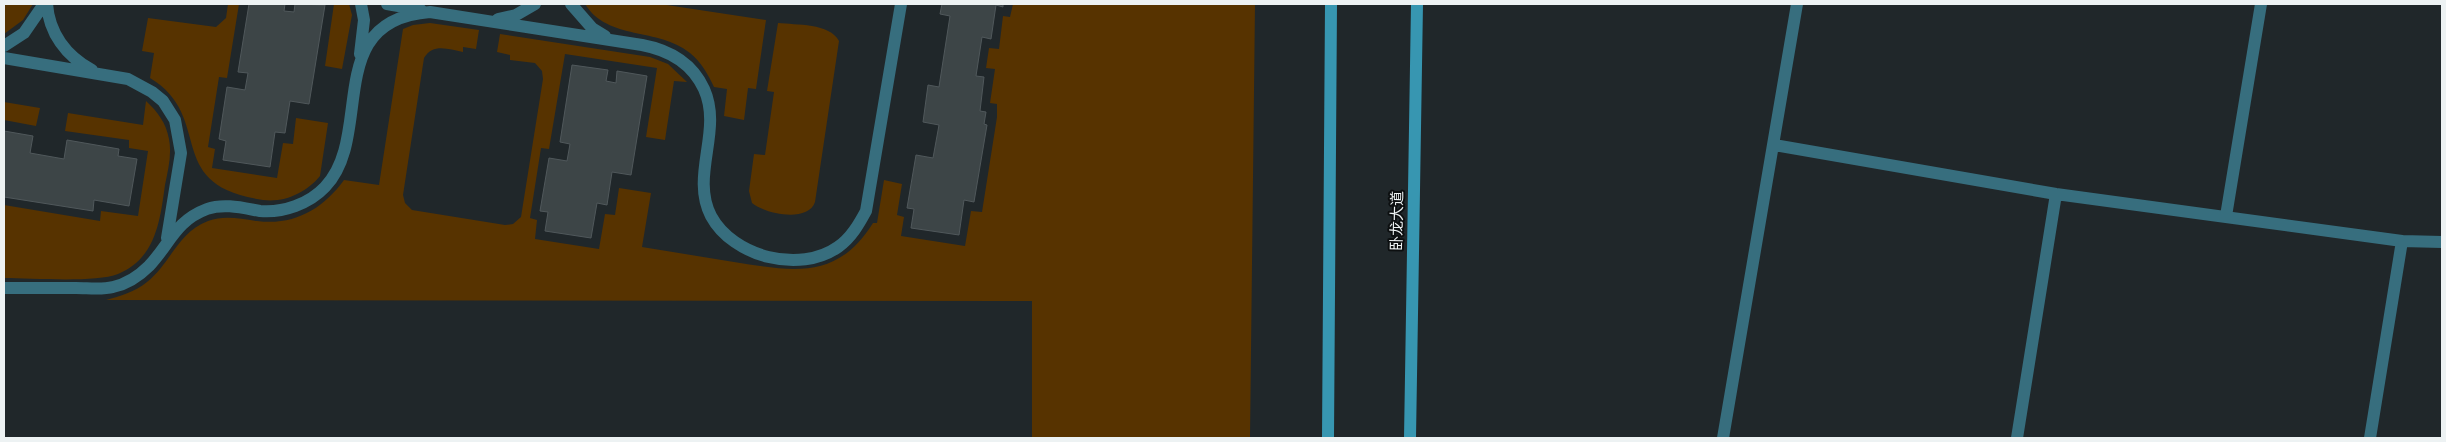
<svg xmlns="http://www.w3.org/2000/svg" width="2446" height="442" font-family="Manrope,'Noto Sans SC',sans-serif">
  <style>
    .green { fill: #573300 }
    .building { fill: #3d4547; stroke: #50585b }
    .lines { fill: none; stroke-linecap: round; stroke-linejoin: round }
    .service { stroke: #376e7e; stroke-width: 12 }
    .secondary { stroke: #3796b1; stroke-width: 12 }
    .labels { text-anchor: middle; stroke-width: 4; stroke-linejoin: round; paint-order: stroke }
    .street-label { font-size: 15px; fill: #edf2f3; stroke: #0c0f10 }
  </style>
  <rect width="100%" height="100%" fill="#20272a"/>
  <path class="green" d="M4,4H33L23,20L4,34Z
    M228,4H239L227,78L219,77L208,147L215,149L212,168L277,178L283,143L293,144L296,118L328,123L320,176C307,192 285,203 263,200C161,185 216,118 150,78L154,53L142,51L148,18L216,27L226,18Z
    M334,4H349L352,15L342,69L325,66Z
    M585,4H660L766,20L756,89L748,88L744,120L724,116L727,89L714,87C708,74 701,62 690,53C658,27 608,41 585,4Z
    M1013,4H1255L1250,438H1032V301L106,300C120,296 135,292 147,282C171,263 177,233 208,221C225,215 240,219 257,221C294,226 323,209 344,180L379,185L403,29L413,25L430,23L479,30L476,49L463,47V52C448,49 433,43 424,58L403,195L405,203L412,210L505,225L513,224L521,217L543,79L542,71L535,63L510,60V55L497,52L500,34L650,57L668,64L687,82L674,81L665,140L646,137L657,68L565,54L549,149L541,148L530,218L537,220L535,239L599,249L605,214L615,215L619,188L651,193L642,247C673,252 703,257 734,262C792,271 837,281 873,223H877L884,180L902,184L897,215L904,217L901,236L965,246L971,211L982,212L997,117V104L990,103L995,69L986,68L989,48L999,49L1003,16L1010,17Z
    M778,23C796,25 830,23 839,41L815,202C808,223 765,214 752,203L749,191L754,154L765,155L774,92L767,91Z
    M146,101C158,112 166,123 169,139C172,155 168,170 165,185C160,221 156,258 118,274C95,283 31,278 4,278V205L100,221L101,211L138,216L148,151L129,148V140L65,131L68,113L143,125Z
    M4,102L40,108L36,126L4,120Z"/>
  <path class="building" d="M249,4H285L284,11L294,12L295,4L325,5L309,104L290,101L285,133L275,132L270,167L223,160L226,141L219,139L227,87L245,90L248,73L238,72Z
    M942,4H1003V7L996,5L991,39L982,37L976,76L984,77L980,111L986,112L984,124L987,125L974,202L964,200L959,235L911,228L914,209L907,208L916,155L933,158L939,125L923,122L928,85L939,87L950,16L940,14Z
    M572,65L608,70L606,81L616,83L617,71L647,76L631,175L612,172L607,205L597,203L591,238L545,231L548,212L540,211L549,158L567,161L570,144L560,142Z
    M4,131L33,136L30,153L64,159L67,140L119,149L118,156L137,159L129,206L94,200L93,211L4,197Z"/>
  <g class="lines">
    <path class="service" d="M47,4C49,33 66,56 92,70
      M387,4L421,10
      M571,4L592,28L605,36
      M498,19L516,15L535,4
      M4,46L24,33L44,4
      M360,54L364,20L361,4
      M4,58L128,79L152,92L163,101L175,120L181,153L167,238
      M1774,145L2056,194L2402,241L2442,242
      M2226,216L2261,4
      M4,288C28,288 52,288 76,288C88,288 102,290 113,287C127,284 139,276 149,266C170,244 175,221 207,209C224,203 243,208 260,211C283,213 309,204 325,187C375,135 321,20 430,12L642,45C669,50 692,63 704,89C723,131 690,175 711,216C733,257 800,274 838,247C851,238 859,224 866,211L901,4
      M1723,438L1797,4
      M2017,438L2056,194
      M2370,438L2402,241"/>
    <path class="secondary" d="M1328,438L1331,4
      M1410,438L1417,4"/>
  </g>
  <g class="labels">
    <g class="street-label">
      <text transform="translate(1397 221) rotate(-89)" y="5">卧龙大道</text>
    </g>
  </g>
  <rect width="2446" height="442" fill="none" stroke="#edf2f3" stroke-width="10"/>
</svg>
